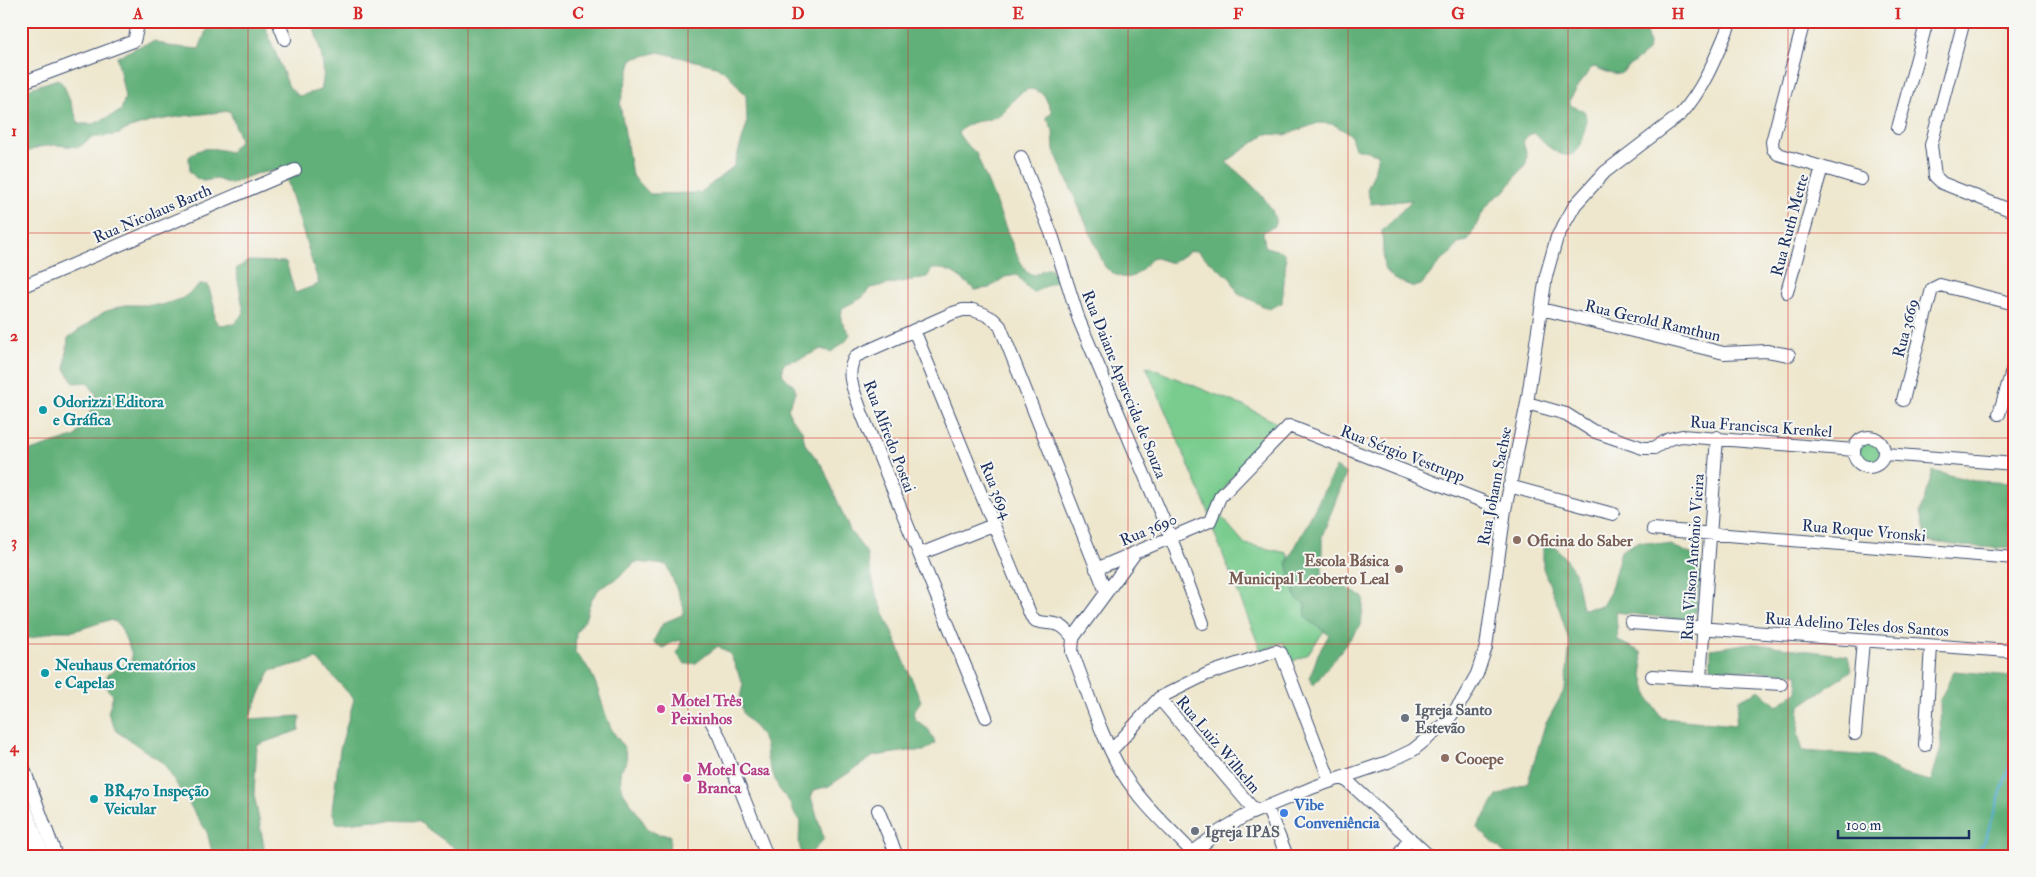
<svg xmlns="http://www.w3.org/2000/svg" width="2036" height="877" font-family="'IM FELL Double Pica',serif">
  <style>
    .green { fill: #79cc8e; stroke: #4a7e76 }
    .forest { fill: #62b079; stroke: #3e706c; fill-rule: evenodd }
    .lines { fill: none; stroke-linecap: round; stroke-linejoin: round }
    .stream { stroke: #4faacd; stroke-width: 2.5 }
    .minor-casing { stroke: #3b4b6f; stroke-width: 14 }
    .highway-casing { stroke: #3b4b6f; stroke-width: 21 }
    .minor { stroke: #fff; stroke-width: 12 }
    .highway { stroke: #fff; stroke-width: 19 }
    .grid { fill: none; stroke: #d62828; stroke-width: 1; stroke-opacity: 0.55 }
    .culture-dot { fill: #0f9aa8; stroke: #f6f6f2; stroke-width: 2 }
    .education-dot { fill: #8d6e63; stroke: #f6f6f2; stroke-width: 2 }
    .hotel-dot { fill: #d1479c; stroke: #f6f6f2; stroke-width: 2 }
    .worship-dot { fill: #6b7280; stroke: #f6f6f2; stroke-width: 2 }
    .shop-dot { fill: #3f7fe0; stroke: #f6f6f2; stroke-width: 2 }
    .labels { text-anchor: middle; stroke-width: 4; stroke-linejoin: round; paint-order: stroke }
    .street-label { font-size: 16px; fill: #1b2f5e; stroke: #f6f6f2 }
    .culture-label { font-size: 16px; font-weight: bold; fill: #0d838f; stroke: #f6f6f2; text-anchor: start }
    .education-label { font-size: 16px; font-weight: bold; fill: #785e54; stroke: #f6f6f2; text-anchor: start }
    .hotel-label { font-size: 16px; font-weight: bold; fill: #b23c85; stroke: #f6f6f2; text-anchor: start }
    .worship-label { font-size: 16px; font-weight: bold; fill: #5b616d; stroke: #f6f6f2; text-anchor: start }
    .shop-label { font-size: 16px; font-weight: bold; fill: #366cbe; stroke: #f6f6f2; text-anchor: start }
    .neatline { fill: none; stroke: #d62828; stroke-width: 2 }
    .grid-label { font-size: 16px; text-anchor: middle; font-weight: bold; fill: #d62828 }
  </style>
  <rect width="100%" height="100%" fill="#f6f6f2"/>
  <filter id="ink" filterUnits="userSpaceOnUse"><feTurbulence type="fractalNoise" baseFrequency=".02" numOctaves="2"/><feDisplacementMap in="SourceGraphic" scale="10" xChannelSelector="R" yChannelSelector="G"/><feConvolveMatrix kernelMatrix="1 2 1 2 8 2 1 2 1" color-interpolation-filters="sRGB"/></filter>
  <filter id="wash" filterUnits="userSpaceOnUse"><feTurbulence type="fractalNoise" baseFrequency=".0096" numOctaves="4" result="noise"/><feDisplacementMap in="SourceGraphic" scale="20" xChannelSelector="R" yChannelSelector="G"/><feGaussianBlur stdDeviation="1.12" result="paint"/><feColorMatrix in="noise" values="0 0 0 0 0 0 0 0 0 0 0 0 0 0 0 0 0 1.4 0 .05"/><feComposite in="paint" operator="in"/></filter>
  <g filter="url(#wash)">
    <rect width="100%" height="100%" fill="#eee7cd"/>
    <path class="green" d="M1146,366L1246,407L1275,422L1278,429L1230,479L1210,515Z
      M1857 452a12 12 0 1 1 24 0a12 12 0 1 1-24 0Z
      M1218,513L1245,544L1287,553L1302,594L1339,610L1307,655L1291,662L1283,642L1261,651L1212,527Z"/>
    <path class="forest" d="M230,21H263L289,87L299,96L321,90C328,67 318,44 312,21H1646L1644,24L1649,44L1648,51L1620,74L1607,72L1594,67L1590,69L1570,99V105L1584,111C1588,119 1585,125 1584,134C1576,172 1551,151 1534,133L1527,136L1523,142L1527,156L1526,163L1505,191L1493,199L1484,210L1468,241L1458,243L1453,251L1442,260L1421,285L1414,287L1394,279L1384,268L1382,231L1412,200L1371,204L1367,190L1374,173L1378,154L1355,148L1350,134L1333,124L1318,123L1285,135L1266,134L1226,162C1242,176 1279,205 1275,226L1263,232L1265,246C1272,250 1278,249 1284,253L1286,260L1282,303L1269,309L1238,293L1231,279L1197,251H1190L1172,263L1153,257C1136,276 1129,287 1105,267L1054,150L1053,130L1046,117L1052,112L1044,95C1039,92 1032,87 1026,90C1013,95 1010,110 997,116C980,125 974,116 958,133L965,143L976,153L1015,251L1026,272L1034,275L1043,270L1051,268L1056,281L1032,293L1017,275L1005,277L989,288L975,290C961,278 951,267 932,269L927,277L870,288L862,298L842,308L841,321L850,334L847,340L831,352L821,349L800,359L786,362L782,367L783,376L794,385L796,392L788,408L791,418L802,430L805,444L823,467L850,531L866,552L876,594L921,701L913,712L915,719L929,730L935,743L924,751H909L874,756L829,786L814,790L811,797L824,839L809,855L802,856L799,843L800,819L795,815L789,801L779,789L767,759L766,746L762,736L743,713L740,698L743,684L730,654L718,646L696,663L685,664L677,654L682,640L673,642L663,648L653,642L663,623L682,615L684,608L667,565L636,562L615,580L600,588L591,600L585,620L576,632L575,653C598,673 598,697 609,723C615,740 625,740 627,761L620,771L622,790L648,829L657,834L670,835L669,856H465C450,843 433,834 418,821L374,820L337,824L332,810L340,749L354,699L317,659L270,671L249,719L300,716L299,730L257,745L254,794L264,846L263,856H213L207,832L163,763L116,731L108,713L113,695L104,686L108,674L132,660L131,652L121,628L116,622L109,620L74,631H54L32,638H21V454L76,436L96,401V394L87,382L74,383L65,369L68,338L104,312L125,305H162L183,298L201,284L208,285L214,305L215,320L220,325L234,324L244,313L236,269L248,261L286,262L295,293L319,284L288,183L278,170L255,174L230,184L217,179L203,181L196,178L190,172L189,157C202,145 214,148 230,152L240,140L230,111L184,116L153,121L127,129L119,134L91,138L79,147L55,145L39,147L27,152L21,146V91L58,79L64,86L79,124H94L121,111L125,97L117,57L140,46L155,41L168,46L199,49L208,26ZM659,52L716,66L728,74L746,96L747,124L734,166L700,193L650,194L632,175L620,104L632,59Z
      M1336,467L1346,474L1322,536V574L1364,598L1361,625L1313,686L1310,678L1318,654L1329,635L1306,618L1305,604L1296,598L1287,563Z
      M1933,471L1974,481L2015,483V549L1962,546L1926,541L1920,512Z
      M1639,541L1671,545L1697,557L1701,570L1696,612L1683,620L1616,612L1618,641L1641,652L1643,675L1648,697L1662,718L1735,725L1739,700L1759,690L1777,706L1797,691L1798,674L1711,668V649L1750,643L1848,656L1851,671L1800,706L1798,734L1803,751L1873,756L1902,774L1931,781L1941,748L1940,700L1954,671L2012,676L2015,674V856H1508L1477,828L1497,796L1528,782L1545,725L1565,689L1570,644L1560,611L1543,568V546L1557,548L1575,572L1582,609L1602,606L1610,592L1621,551Z"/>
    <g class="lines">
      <path class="stream" d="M1972,856L1985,840L2015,750"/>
    </g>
  </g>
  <g filter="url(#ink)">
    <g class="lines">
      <g class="minor-casing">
        <path id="minor" d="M278,21L285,39
          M1804,21L1772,142L1773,149L1778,154L1861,179
          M1964,21L1931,145L1935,176L1942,183L2015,212
          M2008,21L2015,23
          M21,83L134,41L139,21
          M1898,128L1927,21
          M1021,157L1053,238L1079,320L1171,538L1203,623
          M21,287L295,170
          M1787,292L1822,167
          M1541,309L1724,353L1767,351L1789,355
          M914,330L1031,616L1036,621C1055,626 1059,619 1073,638
          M1903,400L1932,289L1940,285L2015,304
          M1527,403L1566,414L1593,431L1643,448H1654L1669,439L1682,436L1854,450
          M1999,414L2015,361
          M1854 452a15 15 0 1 1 30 0a15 15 0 1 1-30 0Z
          M1885,454L2015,464
          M1509,486L1613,514
          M1653,529L2015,558
          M920,554L993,525
          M1096,569L1210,521L1220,497L1289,426L1505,510
          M1631,623L2008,651
          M1073,638L1072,652C1088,692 1100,735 1122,772C1140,802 1168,827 1192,852
          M1073,638L1136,552
          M1652,676L1781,684
          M1700,679L1717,437
          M1159,698L1255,811
          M986,717L862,414C856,394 843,374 856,356L953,313L963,310H973L984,314L993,319L1000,326L1106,592
          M711,721L719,736L767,856
          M1855,734L1863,641
          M1925,745L1931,646
          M1111,751L1159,698L1207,674L1276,651L1281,653L1330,781
          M21,761L56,856
          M1343,777L1429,856
          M1267,807L1287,856
          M878,810L897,856
          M1188,856L1220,831L1245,816L1314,787L1388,762L1413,750L1445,724L1463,699L1477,674L1486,647L1505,510L1527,403L1546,276L1557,237L1575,205L1605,172L1681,114C1705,87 1717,54 1731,21
          M1398,856L1410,838"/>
      </g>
      <g class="highway-casing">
        <path id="highway" d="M21,806L40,856"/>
      </g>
      <use href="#minor" class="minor"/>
      <use href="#highway" class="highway"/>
    </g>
  </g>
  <path class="grid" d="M248,21V856M468,21V856M688,21V856M908,21V856M1128,21V856M1348,21V856M1568,21V856M1788,21V856M21,233H2015M21,438H2015M21,644H2015"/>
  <g class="culture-dot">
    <circle cx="43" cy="410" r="5"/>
    <circle cx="45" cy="673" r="5"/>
    <circle cx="94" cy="799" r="5"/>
  </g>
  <g class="education-dot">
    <circle cx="1517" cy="540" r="5"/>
    <circle cx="1399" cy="569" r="5"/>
    <circle cx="1445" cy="758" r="5"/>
  </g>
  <g class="hotel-dot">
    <circle cx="661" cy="709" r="5"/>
    <circle cx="687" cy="778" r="5"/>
  </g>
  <g class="worship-dot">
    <circle cx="1405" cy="718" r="5"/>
    <circle cx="1195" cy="831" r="5"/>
  </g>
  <circle class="shop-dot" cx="1284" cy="813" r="5"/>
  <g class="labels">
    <g class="street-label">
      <text transform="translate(152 213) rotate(-23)" y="6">Rua Nicolaus Barth</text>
      <text transform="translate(1789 225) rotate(-75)" y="6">Rua Ruth Mette</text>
      <text transform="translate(1653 320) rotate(13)" y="6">Rua Gerold Ramthun</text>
      <text transform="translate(1905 328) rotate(-75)" y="6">Rua 3669</text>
      <text transform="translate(1125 384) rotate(68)" y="6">Rua Daiane Aparecida de Souza</text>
      <text transform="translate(1761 426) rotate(4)" y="6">Rua Francisca Krenkel</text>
      <text transform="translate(890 436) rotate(69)" y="6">Rua Alfredo Postai</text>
      <text transform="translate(1403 453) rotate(21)" y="6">Rua Sérgio Vestrupp</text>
      <text transform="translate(1494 486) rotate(-79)" y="6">Rua Johann Sachse</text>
      <text transform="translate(997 490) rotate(68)" y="6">Rua 3694</text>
      <text transform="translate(1148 529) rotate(-23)" y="6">Rua 3690</text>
      <text transform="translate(1864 530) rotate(5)" y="6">Rua Roque Vronski</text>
      <text transform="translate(1692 557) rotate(-86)" y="6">Rua Vilson Antônio Vieira</text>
      <text transform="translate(1857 624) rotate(4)" y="6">Rua Adelino Teles dos Santos</text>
      <text transform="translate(1219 744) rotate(50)" y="6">Rua Luiz Wilhelm</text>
    </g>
    <g class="culture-label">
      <text x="53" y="407">Odorizzi Editora<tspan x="53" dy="18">e Gráfica</tspan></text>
      <text x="55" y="670">Neuhaus Crematórios<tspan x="55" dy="18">e Capelas</tspan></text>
      <text x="104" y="796">BR470 Inspeção<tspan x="104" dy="18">Veicular</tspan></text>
    </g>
    <g class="education-label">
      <text x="1527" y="546">Oficina do Saber</text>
      <text x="1389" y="566" text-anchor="end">Escola Básica<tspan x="1389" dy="18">Municipal Leoberto Leal</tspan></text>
      <text x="1455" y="764">Cooepe</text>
    </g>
    <g class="hotel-label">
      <text x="671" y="706">Motel Três<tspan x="671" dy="18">Peixinhos</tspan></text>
      <text x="697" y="775">Motel Casa<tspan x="697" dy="18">Branca</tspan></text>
    </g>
    <g class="worship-label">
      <text x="1415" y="715">Igreja Santo<tspan x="1415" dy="18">Estevão</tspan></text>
      <text x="1205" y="837">Igreja IPAS</text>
    </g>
    <g class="shop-label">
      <text x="1294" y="810">Vibe<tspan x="1294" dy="18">Conveniência</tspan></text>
    </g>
  </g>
  <rect width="2036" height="877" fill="none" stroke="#f6f6f2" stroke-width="55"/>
  <path d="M1838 830v8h131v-8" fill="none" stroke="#1b2f5e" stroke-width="2.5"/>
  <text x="1846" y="830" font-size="15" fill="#1b2f5e" stroke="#f6f6f2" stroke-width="4" paint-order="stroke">100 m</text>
  <rect x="28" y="28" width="1980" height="822" class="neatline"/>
  <g class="grid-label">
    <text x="138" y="19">A</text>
    <text x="358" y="19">B</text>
    <text x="578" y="19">C</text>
    <text x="798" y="19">D</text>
    <text x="1018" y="19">E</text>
    <text x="1238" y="19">F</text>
    <text x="1458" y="19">G</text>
    <text x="1678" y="19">H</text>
    <text x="1898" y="19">I</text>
    <text x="14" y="136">1</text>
    <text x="14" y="341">2</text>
    <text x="14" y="547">3</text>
    <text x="14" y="752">4</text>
  </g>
</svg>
